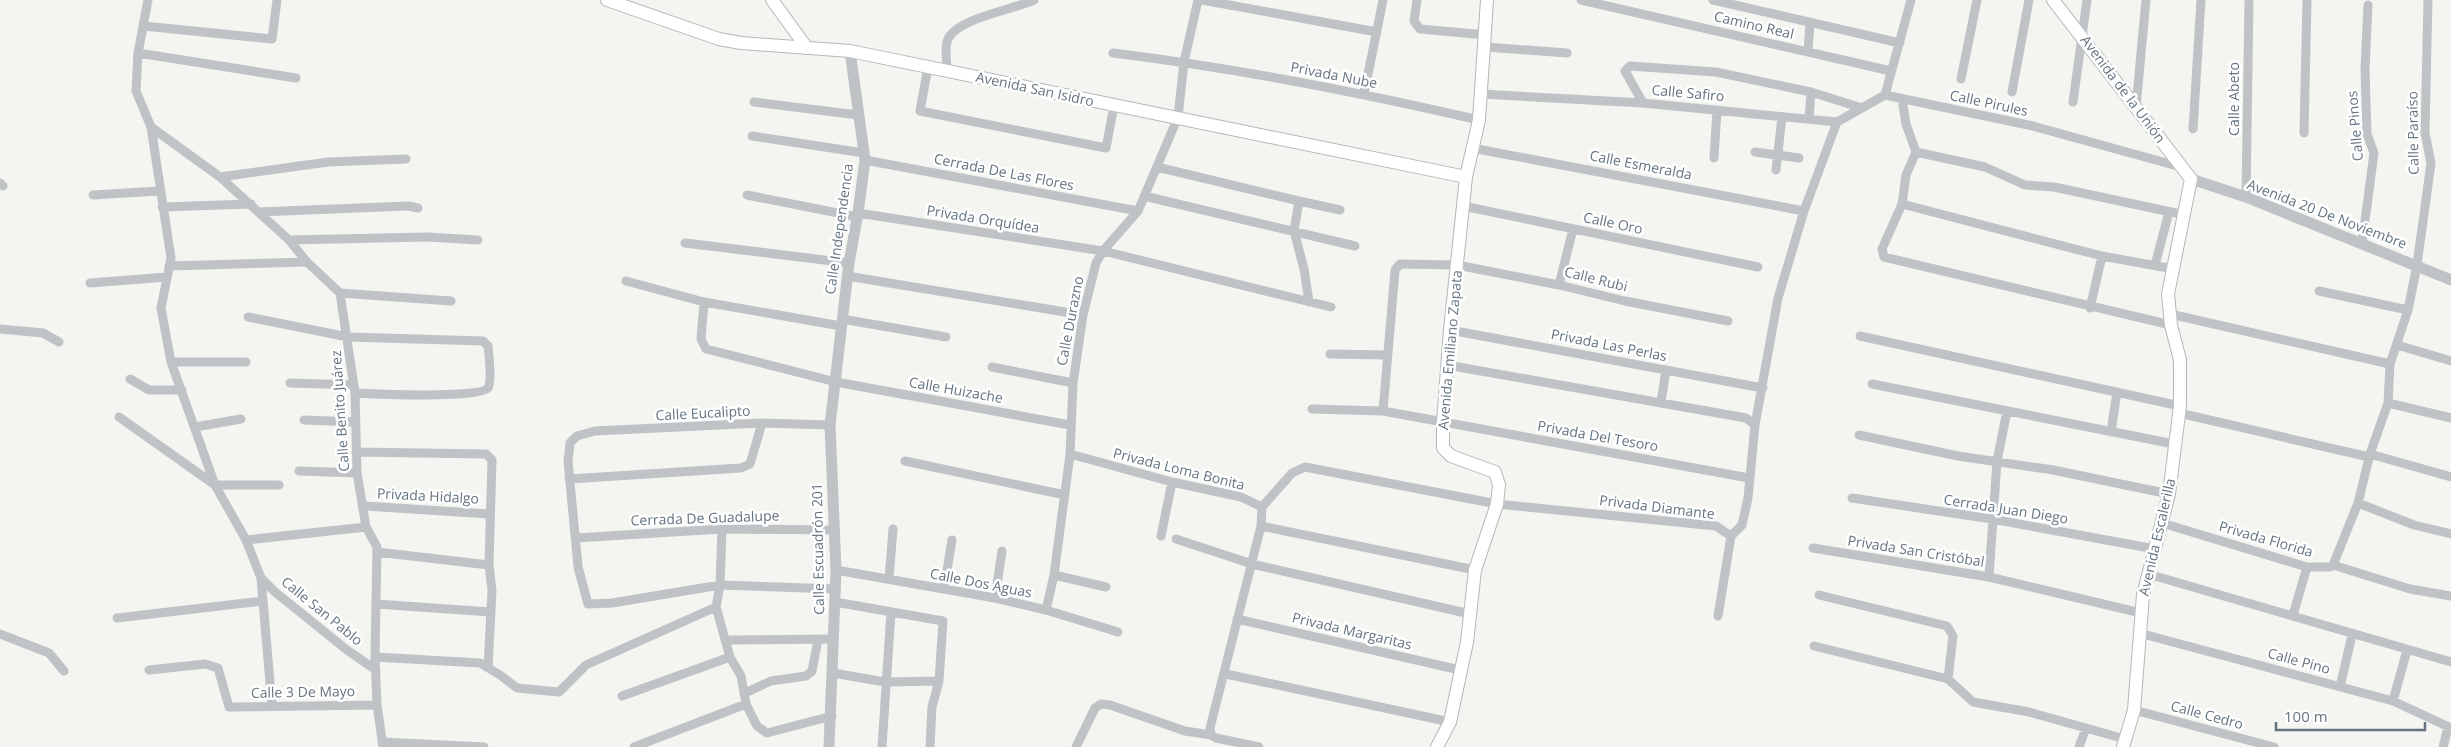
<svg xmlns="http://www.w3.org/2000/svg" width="2451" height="747" font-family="'Open Sans',sans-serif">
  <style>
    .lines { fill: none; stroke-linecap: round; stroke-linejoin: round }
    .secondary-casing { stroke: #b2b7ba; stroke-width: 14 }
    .minor { stroke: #bfc3c6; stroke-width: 9 }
    .tertiary { stroke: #bfc3c6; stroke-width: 11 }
    .secondary { stroke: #fff; stroke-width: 12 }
    .labels { text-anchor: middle; stroke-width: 5; stroke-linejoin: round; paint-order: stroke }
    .street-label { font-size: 14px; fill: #657580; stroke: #fff }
  </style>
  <rect width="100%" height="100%" fill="#f4f4f1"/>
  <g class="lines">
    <g class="secondary-casing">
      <path id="secondary" d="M607,0L719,39L741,43L850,51L1466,177
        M772,0L807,48
        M2053,0L2191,179L2168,294L2171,325L2180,360V406L2169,494L2143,595L2134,710L2123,747
        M1437,747L1450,722L1467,642L1475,570L1497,504L1499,485L1495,472L1451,456L1443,448V422L1450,330L1466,177L1479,120L1487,0"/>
    </g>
    <path class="minor" d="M148,0L138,53L136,91L151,127L171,258L161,308L171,362L215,485L246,540L261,578L275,592L347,650L376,670
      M1202,0L1377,32
      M1417,0L1414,21L1420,29L1486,35
      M1581,0L1891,71
      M1713,0L1900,43
      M144,26L272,39L277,0
      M1485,47L1567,53
      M1808,51L1810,23
      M138,53L296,78
      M1113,53C1236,68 1358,92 1479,120
      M928,67L920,111L1106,148L1114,106
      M947,70C947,61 944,48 948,39C958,18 1013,10 1034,0
      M1961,79L1977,0
      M2012,92L2029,0
      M1364,94L1383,0
      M1481,94L1643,103L1837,122L1885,95
      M1885,95L2033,126L2181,167
      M1885,95L1911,0
      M1902,99L1906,124L1916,152L1906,175L1902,204L1882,249L1884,257L2171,325
      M754,102L858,115
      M2073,102L2087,0
      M1643,103L1625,71L1630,66L1716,72L1811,92L1862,108
      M2136,107L2146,0
      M1809,118L1811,92
      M151,127L220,177L289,240L307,262L340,293L355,393L357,473L366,527L377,547L375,657L377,705L383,747
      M2193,129L2201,0
      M2304,133L2307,0
      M752,136L864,153
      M1472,148L1804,211
      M1755,152L1799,158
      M1916,152L1985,167L2025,185L2054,187L2185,215
      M1714,158L1717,110
      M865,160L1138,211
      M1157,167L1299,201L1294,231L1304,269L1309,302
      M1776,170L1782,117
      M220,177L328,162L406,159
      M0,183L3,186
      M93,195L159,191
      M747,195L858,217
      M1144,196L1355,246
      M2246,197L2249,0
      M1299,201L1340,210
      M1902,204L2102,256L2174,269
      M1463,206L1758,267
      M162,207L251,204
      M258,212L408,206L418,208
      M858,213L1103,251L1331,307
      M289,240L427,237L478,240
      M685,243L849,263
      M2362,243L2374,153L2367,134L2365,70L2368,5
      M2155,265L2169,212
      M169,266L307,262
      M847,276L1083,315
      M626,281L704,302L841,326
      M90,283L167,277
      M1559,285L1573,229
      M2319,291L2408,310
      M340,293L451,301
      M704,302L701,339L706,349L836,382L1070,425
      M2090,308L2102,256
      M2170,314L2390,364
      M248,317L348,337L483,341L488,346C489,355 492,382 488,388C479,399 374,394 355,393
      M842,319L946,337
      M0,329L43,333L59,342
      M1450,330L1763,388
      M1860,336L2180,406
      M2397,345L2451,361
      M1330,354L1387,355
      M171,362H246
      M1447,365L1746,418L1755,425L1748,498L1742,525L1731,536
      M992,367L1073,383
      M130,379L149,390H182
      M290,383L354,385
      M1872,384L2174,444
      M1661,402L1666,370
      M2388,403L2451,418
      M1312,409L1383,411L1749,478
      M1383,411L1395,270L1400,264L1457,265L1559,285L1625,301L1728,321
      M2179,413L2369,457
      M119,417L215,485H279
      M304,420L356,422
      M830,425L762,423L595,431L577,436L570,443L568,461L578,567L588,604L612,603L720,585L836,589
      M1755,425L1778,298L1804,211L1837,122
      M195,427L241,419
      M2111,432L2117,392
      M1859,435L1958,456L2053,470L2169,494
      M356,452L486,454L492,460L489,565L492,590L488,668
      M1070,454L1172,482L1241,497L1262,507L1261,526L1210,728L1211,735L1216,738L1259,747
      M2370,454L2451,477
      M905,461L1065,495
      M299,471L357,473
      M569,479L741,468L750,464L762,423
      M1852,498L1992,519L2155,549
      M2358,503L2414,525L2451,534
      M365,506L489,514
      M1262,507L1292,473L1305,467L1497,504L1716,526L1731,536
      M2162,523L2307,567H2330L2333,565L2410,589L2451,596
      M1261,526L1475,570
      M1161,536L1172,482
      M576,538L722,529L834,530
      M1176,539L1252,564L1470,614
      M246,540L366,527
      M1813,548L1989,577L2141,613
      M377,552L489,565
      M2333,565L2358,503L2370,454L2388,403L2390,364L2408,310L2417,265L2431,163L2425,133L2428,0
      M836,570L995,598L1046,610L1118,632
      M2148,574L2451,662
      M1054,575L1106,587
      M1989,577L1997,461L2007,411
      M261,578L272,706
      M889,579L893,529
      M944,589L952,540
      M1819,595L1947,626L1953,636L1948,679
      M995,598L1002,551
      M835,602L943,621L939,681L932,707L930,747
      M376,604L491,612
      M1046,610L1054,575L1070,454L1073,383L1083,315L1096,263L1103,251L1138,211L1178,117L1184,62L1198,0
      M2293,615L2307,567
      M1718,616L1731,536
      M117,618L263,601
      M1237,619L1460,670
      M2139,633L2393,701L2451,728
      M0,634L49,653L64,671
      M725,640L833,639
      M1814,646L1948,679L1973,702L2029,712L2125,739
      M375,657L480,663L500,675L517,688L559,692L586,665L716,607
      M149,670L205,664L218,668L229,707L377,705
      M833,673L885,682L939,681
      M1226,674L1450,722
      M2340,687L2352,635
      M745,693L771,681L806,676L812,671L818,640
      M622,696L730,657
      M2393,701L2407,650
      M746,704L757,726L767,733L832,716
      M2134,710L2274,747
      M382,742L484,747
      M634,747L746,704L741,676L730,657L716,607L720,585L722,529
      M882,747L891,612
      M1076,747L1095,708L1101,704L1110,705L1185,731L1211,735
      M2079,747L2086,728
      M2443,747L2448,727"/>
    <path class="tertiary" d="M2191,179L2246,197L2451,280
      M829,747L836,570L830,425L849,263L858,213L865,160L850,51"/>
    <use href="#secondary" class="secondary"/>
  </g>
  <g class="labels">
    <g class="street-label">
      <text transform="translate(1754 25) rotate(13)" y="5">Camino Real</text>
      <text transform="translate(1334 75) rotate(11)" y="5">Privada Nube</text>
      <text transform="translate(1035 89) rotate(12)" y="5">Avenida San Isidro</text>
      <text transform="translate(2123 89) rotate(53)" y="5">Avenida de la Unión</text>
      <text transform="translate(1688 93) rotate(5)" y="5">Calle Safiro</text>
      <text transform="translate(2234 99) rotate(-90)" y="5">Calle Abeto</text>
      <text transform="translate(1989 103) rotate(12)" y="5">Calle Pirules</text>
      <text transform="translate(2355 126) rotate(-95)" y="5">Calle Pinos</text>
      <text transform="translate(2413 133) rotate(-91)" y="5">Calle Paraíso</text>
      <text transform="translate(1641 165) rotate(11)" y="5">Calle Esmeralda</text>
      <text transform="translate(1004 172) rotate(11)" y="5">Cerrada De Las Flores</text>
      <text transform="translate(2327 214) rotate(21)" y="5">Avenida 20 De Noviembre</text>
      <text transform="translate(983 219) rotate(9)" y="5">Privada Orquídea</text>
      <text transform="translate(1613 223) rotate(12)" y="5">Calle Oro</text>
      <text transform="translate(839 229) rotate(-82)" y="5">Calle Independencia</text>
      <text transform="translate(1596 279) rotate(14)" y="5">Calle Rubi</text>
      <text transform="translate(1070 321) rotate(-79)" y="5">Calle Durazno</text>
      <text transform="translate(1609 345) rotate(11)" y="5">Privada Las Perlas</text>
      <text transform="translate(1450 350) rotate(-85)" y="5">Avenida Emiliano Zapata</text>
      <text transform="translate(956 390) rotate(10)" y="5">Calle Huizache</text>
      <text transform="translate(340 411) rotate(-94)" y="5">Calle Benito Juárez</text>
      <text transform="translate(703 413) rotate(-3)" y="5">Calle Eucalipto</text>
      <text transform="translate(1598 436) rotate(10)" y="5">Privada Del Tesoro</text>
      <text transform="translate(1179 469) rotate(14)" y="5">Privada Loma Bonita</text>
      <text transform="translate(428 496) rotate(3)" y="5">Privada Hidalgo</text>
      <text transform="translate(1657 507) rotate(7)" y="5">Privada Diamante</text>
      <text transform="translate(2006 509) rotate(9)" y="5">Cerrada Juan Diego</text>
      <text transform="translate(705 518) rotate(-2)" y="5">Cerrada De Guadalupe</text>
      <text transform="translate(2157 537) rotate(-77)" y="5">Avenida Escalerilla</text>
      <text transform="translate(2266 539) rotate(16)" y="5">Privada Florida</text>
      <text transform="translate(818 549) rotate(-91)" y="5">Calle Escuadrón 201</text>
      <text transform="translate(1916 551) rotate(9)" y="5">Privada San Cristóbal</text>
      <text transform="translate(981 583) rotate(11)" y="5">Calle Dos Aguas</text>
      <text transform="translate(322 611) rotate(39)" y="5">Calle San Pablo</text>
      <text transform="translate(1352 631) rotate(13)" y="5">Privada Margaritas</text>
      <text transform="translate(2299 661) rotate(15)" y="5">Calle Pino</text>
      <text transform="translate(303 692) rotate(-1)" y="5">Calle 3 De Mayo</text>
      <text transform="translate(2207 715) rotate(15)" y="5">Calle Cedro</text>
    </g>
  </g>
  <path d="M2276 722v8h149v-8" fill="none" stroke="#657580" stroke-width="2.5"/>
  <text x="2284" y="722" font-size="15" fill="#657580" stroke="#ffffff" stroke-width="4" paint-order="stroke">100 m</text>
</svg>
